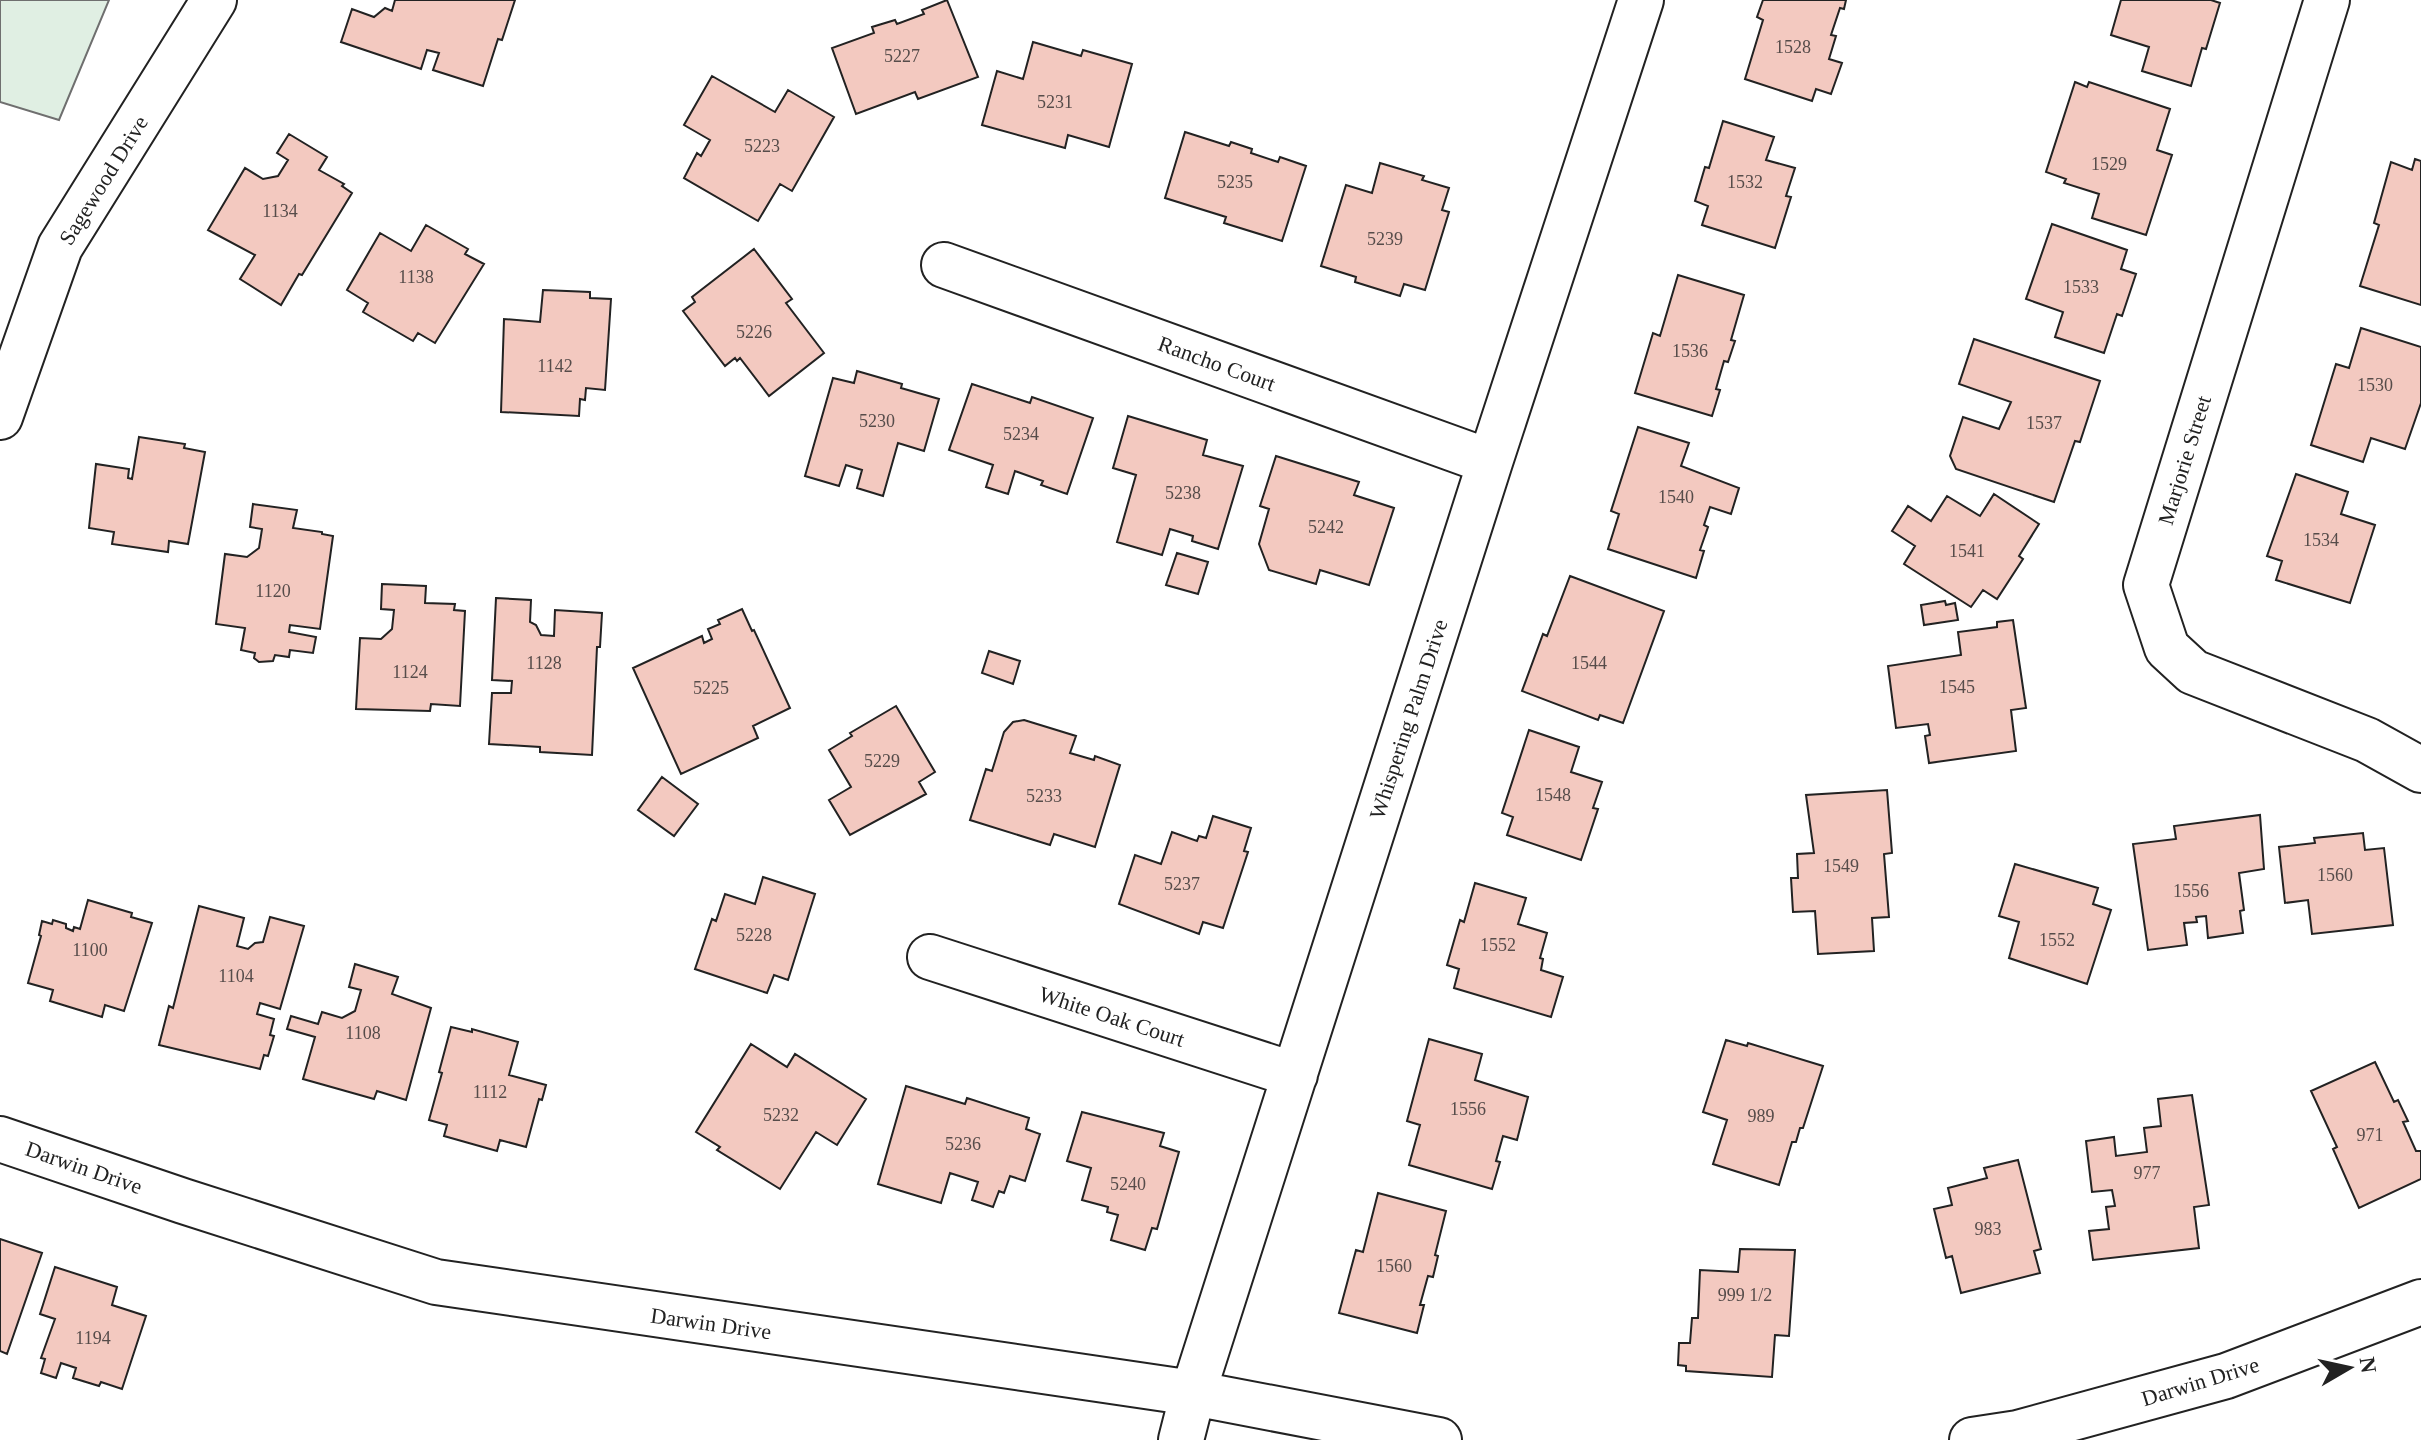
<svg xmlns="http://www.w3.org/2000/svg" width="2421" height="1440" font-family="Georgia,serif">
  <style>
    .green { fill: #e0efe3; stroke: #6f6f6f; stroke-width: 2 }
    .building { fill: #f3c9c0; stroke: #222; stroke-width: 2 }
    .lines { fill: none; stroke-linecap: round; stroke-linejoin: round }
    .minor-casing { stroke: #222; stroke-width: 48 }
    .minor { stroke: #fff; stroke-width: 44 }
    .labels { text-anchor: middle; stroke-width: 6; stroke-linejoin: round; paint-order: stroke }
    .number-label { font-size: 18px; fill: #564c4a }
    .street-label { font-size: 22px; fill: #222; stroke: #fff }
  </style>
  <rect width="100%" height="100%" fill="#fff"/>
  <path class="green" d="M0,0H109L59,120L0,102Z"/>
  <path class="building" d="M395,0H515L502,40L498,39L483,86L433,70L439,53L427,50L421,69L341,42L352,9L374,17L385,8L392,11Z
    M947,0L978,77L918,99L915,92L856,114L832,48L874,33L872,27L895,20L897,24L924,14L922,10Z
    M1763,0H1846L1844,9L1840,8L1831,35L1836,36L1829,59L1842,63L1831,94L1816,89L1812,101L1745,79L1763,20L1757,17Z
    M2121,0H2211L2220,3L2206,49L2202,48L2191,86L2142,71L2149,47L2111,35Z
    M1033,42L1081,56L1083,50L1132,64L1109,147L1068,135L1065,148L982,125L997,71L1023,79Z
    M712,76L775,112L788,90L834,117L792,191L780,184L758,221L684,178L697,153L701,156L710,140L684,125Z
    M2075,82L2087,87L2089,82L2170,109L2157,150L2172,155L2146,235L2092,218L2099,194L2064,183L2066,179L2046,172Z
    M1723,121L1774,137L1766,160L1795,168L1786,196L1791,197L1775,248L1702,225L1708,206L1695,201L1705,167L1709,168Z
    M1185,132L1229,146L1231,142L1252,149L1251,153L1278,162L1280,157L1306,166L1282,241L1224,223L1226,217L1165,198Z
    M289,134L327,157L319,170L344,184L342,186L352,193L302,275L299,274L281,305L240,279L255,255L208,230L245,168L263,179L278,176L288,160L277,153Z
    M2415,159L2421,161V305L2360,286L2379,225L2374,223L2391,162L2412,170Z
    M1380,163L1424,176L1422,180L1449,188L1442,210L1449,212L1425,290L1404,284L1400,296L1355,282L1356,277L1321,266L1346,185L1372,193Z
    M2052,224L2127,250L2121,269L2136,274L2122,316L2117,314L2104,353L2055,337L2063,312L2026,299Z
    M426,225L468,249L465,254L484,264L435,343L418,333L413,341L363,312L368,303L347,290L380,233L411,251Z
    M754,249L792,299L786,303L824,353L769,396L740,358L737,361L735,358L725,366L683,311L695,302L692,297Z
    M1678,275L1744,295L1731,340L1735,341L1728,362L1724,361L1716,389L1720,390L1712,416L1635,393L1653,333L1660,336Z
    M543,290L590,292V298L611,299L605,390L586,388L585,400L580,399L579,416L501,412L504,319L540,322Z
    M2361,328L2421,347V403L2405,449L2371,438L2363,462L2311,445L2336,364L2349,368Z
    M1974,339L2100,381L2080,442L2075,441L2054,502L1956,469L1950,456L1963,417L1999,429L2011,402L1959,384Z
    M857,371L902,384L901,388L939,399L924,451L898,443L883,496L857,488L862,470L846,465L839,486L805,476L833,378L854,383Z
    M972,384L1030,403L1032,397L1093,418L1067,494L1041,485L1043,481L1015,471L1008,494L986,487L993,465L949,450Z
    M1128,416L1207,440L1203,455L1243,466L1218,549L1192,541L1193,536L1170,529L1162,555L1117,542L1136,475L1113,468Z
    M1638,427L1689,443L1681,466L1739,488L1731,514L1710,507L1704,525L1708,527L1700,550L1704,551L1696,578L1608,549L1619,514L1611,511Z
    M139,437L185,444L184,448L205,452L188,544L169,541L168,552L112,544L114,532L89,528L96,464L129,469L128,478L132,479Z
    M1276,456L1359,482L1354,495L1394,508L1369,585L1320,570L1316,584L1269,570L1259,544L1269,509L1260,506Z
    M2296,474L2348,492L2341,514L2375,525L2350,603L2276,580L2282,561L2267,556Z
    M1994,494L2039,524L2019,556L2023,559L1997,599L1983,590L1971,607L1904,564L1915,546L1892,531L1908,506L1931,521L1947,496L1980,516Z
    M253,504L297,510L293,528L322,532V534L333,536L320,629L290,625L289,632L316,637L313,653L290,650L289,657L275,655L273,661L259,662L254,658L255,653L241,650L245,628L216,624L225,554L247,557L259,548L262,529L250,527Z
    M1177,553L1208,562L1198,594L1166,585Z
    M1570,576L1664,611L1623,723L1600,715L1598,720L1522,691L1543,634L1547,636Z
    M382,584L426,586L425,603L455,604L454,610L465,611L460,706L431,704L430,711L356,709L360,638L381,639L392,629L394,610L381,609Z
    M496,598L531,600L530,622L536,625L541,635L554,636L555,610L602,613L600,647H597L592,755L540,752V747L489,744L492,693H511L512,681L492,680Z
    M1945,601L1946,605L1955,603L1958,620L1924,625L1921,605Z
    M742,609L752,631L754,630L790,708L753,726L758,738L681,774L633,668L702,636L704,643L712,639L708,629L720,624L718,620Z
    M2013,620L2026,708L2011,710L2016,751L1929,763L1925,736L1930,735L1928,724L1896,728L1888,666L1961,655L1958,632L1997,627V622Z
    M989,651L1020,661L1013,684L982,673Z
    M896,706L935,772L919,782L926,794L850,835L829,800L851,787L829,750L852,736L850,733Z
    M1024,720L1076,736L1070,753L1094,760L1095,756L1120,765L1095,847L1054,834L1050,845L970,820L986,769L992,771L1004,732L1013,722Z
    M1529,730L1579,747L1571,772L1602,782L1593,808L1598,809L1581,860L1507,835L1513,817L1502,813Z
    M662,777L698,804L674,836L638,810Z
    M1887,790L1892,853L1884,854L1889,917L1872,918L1874,951L1818,954L1815,911L1793,912L1791,878H1798L1797,854L1814,853L1806,795Z
    M2260,815L2264,869L2239,873L2244,910L2240,911L2243,933L2208,938L2206,916L2196,917L2197,922L2184,923L2187,945L2148,950L2133,844L2176,839L2174,826Z
    M1213,816L1251,828L1244,851L1248,852L1223,928L1203,922L1199,934L1119,904L1135,855L1161,864L1172,832L1197,841L1199,836L1206,838Z
    M2363,833L2365,850L2384,848L2393,925L2312,934L2308,900L2285,903L2279,847L2315,843L2314,838Z
    M2015,864L2098,888L2093,904L2111,910L2087,984L2009,958L2019,922L1999,916Z
    M763,877L815,894L788,980L774,975L767,993L695,969L712,919L716,921L725,894L755,904Z
    M1475,883L1526,898L1518,924L1547,933L1540,958L1543,959L1541,970L1563,977L1551,1017L1454,988L1459,969L1447,965L1460,920L1464,922Z
    M88,900L132,913L131,917L152,923L124,1011L105,1005L102,1017L50,1001L53,990L28,983L41,936L39,935L42,921L52,924L53,920L66,924V928L73,931L74,927L80,929Z
    M199,906L244,918L237,946L248,949L255,943L263,942L270,917L304,926L280,1009L260,1003L257,1014L274,1019L270,1035L274,1036L268,1056L264,1055L260,1069L159,1045L169,1006L173,1008Z
    M355,964L398,977L392,994L431,1008L406,1100L377,1091L374,1099L303,1079L315,1037L287,1029L291,1016L318,1024L322,1012L342,1018L355,1011L361,990L349,987Z
    M451,1027L472,1032V1029L518,1042L509,1075L546,1085L542,1100L539,1099L526,1147L500,1140L497,1151L444,1136L447,1125L429,1120L442,1073L439,1072Z
    M1429,1039L1482,1054L1475,1080L1528,1097L1517,1140L1503,1136L1496,1161L1500,1162L1492,1189L1409,1165L1420,1125L1407,1121Z
    M1726,1040L1747,1046L1748,1043L1823,1066L1803,1128H1800L1796,1142H1792L1779,1185L1713,1164L1727,1120L1703,1112Z
    M751,1044L787,1067L795,1054L866,1099L837,1145L816,1132L780,1189L717,1150L720,1147L696,1132Z
    M2375,1062L2394,1102L2398,1100L2408,1121L2403,1122L2416,1151H2421V1179L2359,1208L2333,1149L2337,1147L2311,1091Z
    M906,1086L965,1104L967,1098L1029,1118L1026,1129L1040,1134L1025,1181L1010,1176L1004,1193L999,1191L993,1207L972,1200L978,1182L950,1173L941,1203L878,1184Z
    M2192,1095L2209,1205L2194,1207L2199,1248L2093,1260L2089,1231L2109,1229L2106,1207L2115,1206L2112,1190L2092,1192L2086,1141L2114,1137L2116,1156L2147,1152L2144,1128L2161,1126L2158,1099Z
    M1082,1112L1164,1133L1160,1146L1179,1152L1157,1229L1152,1228L1145,1250L1111,1240L1118,1215L1107,1212L1108,1207L1082,1200L1091,1168L1067,1161Z
    M2018,1160L2041,1249L2034,1251L2040,1273L1961,1293L1952,1256L1946,1258L1934,1209L1952,1205L1948,1188L1987,1178L1984,1168Z
    M1378,1193L1446,1211L1435,1255L1438,1256L1433,1277L1428,1276L1420,1305H1424L1417,1333L1339,1313L1356,1250L1363,1252Z
    M0,1239L42,1253L7,1354L0,1351Z
    M1740,1249L1795,1250L1789,1336L1775,1335L1772,1377L1686,1371V1366L1678,1365L1679,1343H1690L1692,1318H1698L1700,1270L1738,1272Z
    M55,1267L117,1287L112,1305L146,1316L122,1389L101,1382L99,1386L73,1378L76,1368L61,1363L56,1378L41,1373L45,1359L41,1358L55,1319L40,1314Z"/>
  <g class="lines">
    <g class="minor-casing">
      <path id="minor" d="M2327,0L2146,585L2167,648L2193,672L2367,740L2421,770
        M944,265L1490,462
        M0,417L60,247L214,0
        M930,957L1295,1075
        M0,1139L183,1201L436,1282L1193,1393L1439,1440
        M1181,1440L1193,1393L1490,462L1641,0
        M1972,1440L2018,1433L2226,1376L2421,1302"/>
    </g>
    <use href="#minor" class="minor"/>
  </g>
  <g class="labels">
    <g class="number-label">
      <text x="1793" y="53">1528</text>
      <text x="902" y="62">5227</text>
      <text x="1055" y="108">5231</text>
      <text x="762" y="152">5223</text>
      <text x="2109" y="170">1529</text>
      <text x="1235" y="188">5235</text>
      <text x="1745" y="188">1532</text>
      <text x="280" y="217">1134</text>
      <text x="1385" y="245">5239</text>
      <text x="416" y="283">1138</text>
      <text x="2081" y="293">1533</text>
      <text x="754" y="338">5226</text>
      <text x="1690" y="357">1536</text>
      <text x="555" y="372">1142</text>
      <text x="2375" y="391">1530</text>
      <text x="877" y="427">5230</text>
      <text x="2044" y="429">1537</text>
      <text x="1021" y="440">5234</text>
      <text x="1183" y="499">5238</text>
      <text x="1676" y="503">1540</text>
      <text x="1326" y="533">5242</text>
      <text x="2321" y="546">1534</text>
      <text x="1967" y="557">1541</text>
      <text x="273" y="597">1120</text>
      <text x="544" y="669">1128</text>
      <text x="1589" y="669">1544</text>
      <text x="410" y="678">1124</text>
      <text x="1957" y="693">1545</text>
      <text x="711" y="694">5225</text>
      <text x="882" y="767">5229</text>
      <text x="1553" y="801">1548</text>
      <text x="1044" y="802">5233</text>
      <text x="1841" y="872">1549</text>
      <text x="2335" y="881">1560</text>
      <text x="1182" y="890">5237</text>
      <text x="2191" y="897">1556</text>
      <text x="754" y="941">5228</text>
      <text x="2057" y="946">1552</text>
      <text x="1498" y="951">1552</text>
      <text x="90" y="956">1100</text>
      <text x="236" y="982">1104</text>
      <text x="363" y="1039">1108</text>
      <text x="490" y="1098">1112</text>
      <text x="1468" y="1115">1556</text>
      <text x="781" y="1121">5232</text>
      <text x="1761" y="1122">989</text>
      <text x="2370" y="1141">971</text>
      <text x="963" y="1150">5236</text>
      <text x="2147" y="1179">977</text>
      <text x="1128" y="1190">5240</text>
      <text x="1988" y="1235">983</text>
      <text x="1394" y="1272">1560</text>
      <text x="1745" y="1301">999 1/2</text>
      <text x="93" y="1344">1194</text>
    </g>
    <g class="street-label">
      <text transform="translate(103 180) rotate(-58)" y="8">Sagewood Drive</text>
      <text transform="translate(1217 363) rotate(20)" y="8">Rancho Court</text>
      <text transform="translate(2184 460) rotate(-73)" y="8">Marjorie Street</text>
      <text transform="translate(1408 719) rotate(-72)" y="8">Whispering Palm Drive</text>
      <text transform="translate(1112 1016) rotate(18)" y="8">White Oak Court</text>
      <text transform="translate(84 1167) rotate(19)" y="8">Darwin Drive</text>
      <text transform="translate(711 1323) rotate(8)" y="8">Darwin Drive</text>
      <text transform="translate(2200 1381) rotate(-17)" y="8">Darwin Drive</text>
    </g>
  </g>
  <g transform="translate(2349 1368) rotate(81)" stroke="#ffffff" stroke-width="6" paint-order="stroke">
  <path d="M0-6L14 30L0 20L-14 30Z" fill="#222222"/>
  <text y="-12" font-size="22" font-weight="bold" text-anchor="middle" fill="#222222">N</text>
  </g>
</svg>
